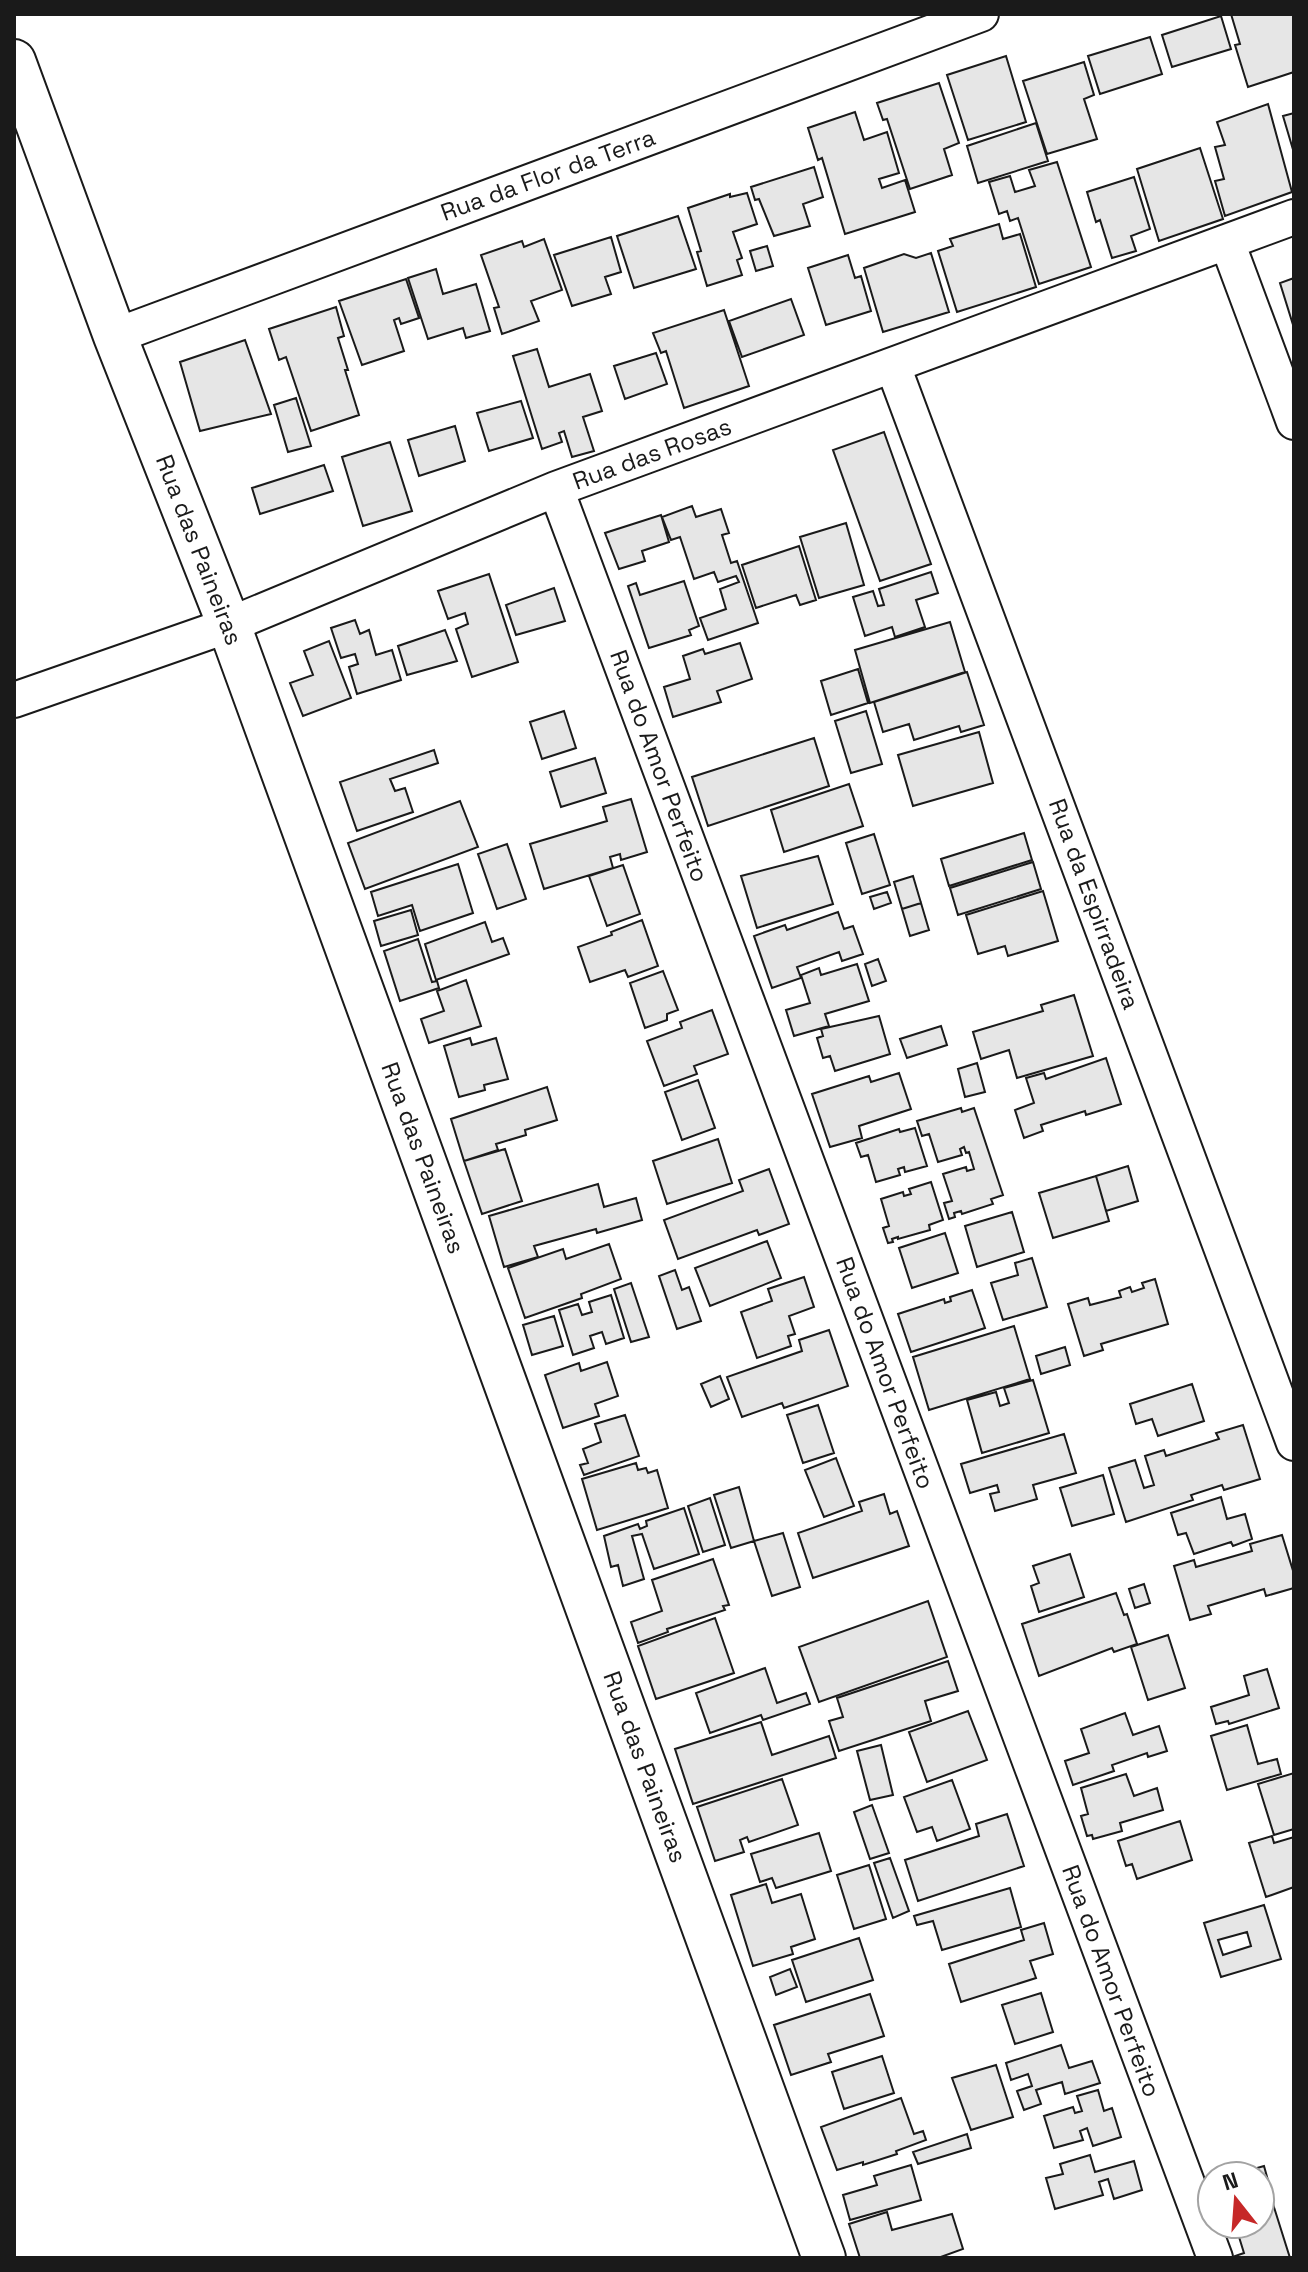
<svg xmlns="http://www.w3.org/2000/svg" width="1308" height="2272" font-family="'Space Grotesk',sans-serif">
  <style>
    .building { fill: #e6e6e6; stroke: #1a1a1a; stroke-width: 2; fill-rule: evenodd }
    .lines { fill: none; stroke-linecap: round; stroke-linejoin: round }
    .minor-casing { stroke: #1a1a1a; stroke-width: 38 }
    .tertiary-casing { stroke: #1a1a1a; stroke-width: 46 }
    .minor { stroke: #fff; stroke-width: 34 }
    .tertiary { stroke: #fff; stroke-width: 42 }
    .labels { text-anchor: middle; stroke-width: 6; stroke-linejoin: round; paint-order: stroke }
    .street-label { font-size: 24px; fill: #1a1a1a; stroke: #fff }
  </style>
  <rect width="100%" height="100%" fill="#fff"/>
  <path class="building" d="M1231,14H1294V72L1248,87L1235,45L1240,44Z
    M1221,16L1231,49L1172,67L1162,35Z
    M1150,37L1162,74L1100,94L1088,56Z
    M1006,56L1026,122L968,140L947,75Z
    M1084,62L1094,95L1084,99L1097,139L1047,154L1023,81Z
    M939,83L959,143L944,149L952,175L910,189L887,119L883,120L877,103Z
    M1268,104L1292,192L1225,216L1215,181L1224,179L1215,147L1225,145L1217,122Z
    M855,112L864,140L887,132L899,173L879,179L882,188L905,180L915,212L845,234L822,158L818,160L808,128Z
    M1294,113V153L1283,116Z
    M1036,123L1048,161L978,183L967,146Z
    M1200,148L1223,219L1159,241L1137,169Z
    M1057,162L1091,267L1039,284L1018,218L1010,221L1007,211L999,214L989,182L1010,176L1015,192L1035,186L1029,170Z
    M814,167L823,197L803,204L810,226L774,236L759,199L755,200L751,187Z
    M1134,177L1150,229L1131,236L1136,251L1112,258L1100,220L1096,222L1087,192Z
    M747,193L757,224L733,232L742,258L737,260L742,275L707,286L697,252L701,251L688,208L730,194V197Z
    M678,216L696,269L634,288L617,236Z
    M999,224L1003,239L1020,234L1036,287L957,312L938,251L953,246L950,239Z
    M611,237L621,272L605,277L611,294L572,306L554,255Z
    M544,239L562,290L531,301L539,321L502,334L494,308L499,307L481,255L522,241L524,247Z
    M767,246L773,266L756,271L750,251Z
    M931,253L949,312L883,332L864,268L904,254L916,258Z
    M848,255L855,278L861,276L871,311L826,325L808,268Z
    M436,269L443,294L476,284L490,331L466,338L463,328L428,339L408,278Z
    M1294,278V328L1280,283Z
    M406,279L419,318L401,324L399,318L394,320L404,351L362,365L339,301Z
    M791,299L804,335L742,357L729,321Z
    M336,307L344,336L338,338L348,370H345L359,415L311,431L286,357L279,360L269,329Z
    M724,310L749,386L684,408L666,351L661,353L653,333Z
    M245,340L271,414L200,431L180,362Z
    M537,349L549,387L590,374L602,411L583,417L594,451L572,457L564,431L559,433L562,442L542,449L513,356Z
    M656,353L667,384L625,399L614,366Z
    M296,398L311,446L288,452L274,405Z
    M521,401L533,438L489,451L477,413Z
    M455,426L465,461L419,476L408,440Z
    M884,432L931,564L880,581L833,450Z
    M390,442L412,511L363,526L342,457Z
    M324,465L333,491L260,514L252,488Z
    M692,506L696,517L721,509L729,533L722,535L731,563L737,561L758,623L708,640L700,618L726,609L720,589L739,582L736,576L718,582L714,572L694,579L680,537L671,540L662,517Z
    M661,515L669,542L642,551L645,561L619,569L605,533Z
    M846,523L864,585L819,598L800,537Z
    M799,546L816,600L800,605L796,595L756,608L742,565Z
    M931,572L938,593L916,600L925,627L895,637L892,627L865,636L853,597L873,591L878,606L884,605L879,589Z
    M489,574L518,662L472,677L456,629L468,624L465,613L448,619L438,591Z
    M684,581L699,626L689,630L691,635L649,648L628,586L636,583L640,595Z
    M554,588L565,621L516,635L506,605Z
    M355,620L360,634L369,630L376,655L392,650L401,680L357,694L349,667L358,664L355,654L341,658L331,628Z
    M950,622L965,672L870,703L855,650Z
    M445,630L457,661L407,675L398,646Z
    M329,641L351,698L303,716L290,683L313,675L304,651Z
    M740,643L752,679L717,691L721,702L673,717L664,687L690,679L683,656L703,649L705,654Z
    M858,669L868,703L831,715L821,681Z
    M967,672L984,725L961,732L959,726L914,740L909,724L883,732L874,702Z
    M564,711L576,748L542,759L530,722Z
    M866,711L882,764L851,773L835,721Z
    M979,732L993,783L913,806L898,755Z
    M814,738L829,786L708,826L692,777Z
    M434,750L438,763L390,779L395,791L405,788L413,812L357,831L340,782Z
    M595,758L606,793L561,807L550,772Z
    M849,784L863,826L784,852L771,810Z
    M631,799L647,852L621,860L620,854L610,857L613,868L544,889L530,844L607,821L603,807Z
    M460,801L478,847L365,889L348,843Z
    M1024,833L1032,860L949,886L941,859Z
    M874,834L890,885L862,894L846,843Z
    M507,844L526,899L497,909L478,854Z
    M818,856L833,904L757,928L741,876Z
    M1033,862L1041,889L958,915L950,888Z
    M458,864L473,913L420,931L412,905L378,916L371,892Z
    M623,865L640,914L607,926L589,876Z
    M913,876L921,903L902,909L894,882Z
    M1043,891L1058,941L1008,956L1005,946L978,954L966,915Z
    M887,892L891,903L874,909L870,897Z
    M921,903L929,930L910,936L902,909Z
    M411,910L418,935L381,946L374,921Z
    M838,912L844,929L853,926L863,954L842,961L839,952L797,967L801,978L772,988L754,936L785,925L787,930Z
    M642,920L658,966L628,977L625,970L590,982L578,947L612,935L611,932Z
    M485,922L492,942L503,938L509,954L436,980L425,944Z
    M418,939L432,982L437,981L439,988L400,1001L384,951Z
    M878,959L886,981L872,986L865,964Z
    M857,964L869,1001L825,1014L829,1026L794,1036L786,1010L810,1003L801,975L819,968L821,975Z
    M663,971L678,1010L667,1014V1020L645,1028L630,983Z
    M466,980L481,1026L429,1043L421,1019L444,1011L437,991Z
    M1074,995L1093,1056L1017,1078L1009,1050L981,1059L973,1032L1043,1011L1041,1005Z
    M712,1010L728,1054L694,1066L697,1074L664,1086L647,1041L682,1028L680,1022Z
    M879,1016L890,1054L835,1071L830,1056L823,1058L817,1038L823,1036L821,1029Z
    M941,1026L947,1045L907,1058L900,1039Z
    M470,1038L472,1045L496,1038L508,1079L484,1085L485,1090L459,1097L444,1046Z
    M1106,1058L1121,1104L1086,1115L1085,1111L1041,1125L1043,1131L1024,1138L1015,1110L1034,1103L1026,1078L1044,1073L1046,1079Z
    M977,1063L985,1092L965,1097L958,1069Z
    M899,1073L911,1109L859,1126L862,1138L830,1147L812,1094L869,1076L871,1082Z
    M698,1080L715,1128L682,1140L665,1092Z
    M547,1087L557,1120L525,1130L526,1135L496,1144L498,1150L464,1161L451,1119Z
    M961,1108L962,1112L974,1108L1003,1195L991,1199L993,1204L962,1214L961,1211L954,1213L955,1217L949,1219L944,1203L952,1201L943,1174L966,1167L967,1171L974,1169L969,1152L966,1153L964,1147L960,1149L962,1155L938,1162L929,1134L922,1136L917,1121Z
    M915,1128L927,1166L905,1172L904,1167L898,1169L900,1175L876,1182L868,1155L861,1157L856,1143L899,1129L900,1132Z
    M718,1139L732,1183L667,1204L653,1161Z
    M505,1149L522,1201L482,1214L464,1161Z
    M1128,1166L1138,1201L1106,1211L1096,1176Z
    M769,1169L789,1224L759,1235L757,1230L678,1259L664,1220L743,1191L739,1180Z
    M1096,1176L1109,1221L1053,1238L1039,1193Z
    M931,1182L943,1220L929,1225L930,1230L898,1239V1237L892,1239L893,1242L888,1243L883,1228L889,1226L881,1199L903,1192L904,1196L911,1194L909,1189Z
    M598,1184L604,1207L636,1198L642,1220L597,1233L596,1229L534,1246L538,1257L504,1267L489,1216Z
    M1012,1212L1024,1252L977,1267L965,1226Z
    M945,1233L958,1273L912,1288L899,1248Z
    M767,1241L781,1278L710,1306L695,1268Z
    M609,1244L621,1279L581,1294L582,1298L525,1318L508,1268L563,1249L566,1259Z
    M1032,1258L1047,1307L1003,1320L991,1283L1018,1275L1015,1263Z
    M675,1270L682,1290L689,1287L701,1321L677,1329L659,1276Z
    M804,1277L814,1307L789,1316L795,1334L788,1336L791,1346L757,1358L741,1312L772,1301L768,1289Z
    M1155,1279L1168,1324L1101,1344L1103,1350L1084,1356L1068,1304L1088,1298L1090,1305L1121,1297L1119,1291L1130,1287L1132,1292L1144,1288L1142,1283Z
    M631,1283L649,1337L631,1342L614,1289Z
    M972,1290L985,1328L911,1352L898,1314L944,1299L945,1303L951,1301L950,1297Z
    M611,1295L624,1338L606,1344L602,1332L590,1336L594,1348L573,1355L559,1310L578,1304L582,1315L592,1312L589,1302Z
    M554,1316L563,1346L532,1355L523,1325Z
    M1014,1326L1030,1379L929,1410L913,1357Z
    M829,1330L848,1386L784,1408L782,1403L742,1417L727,1377L802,1351L799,1340Z
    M1065,1347L1070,1365L1041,1374L1036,1356Z
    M607,1362L618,1396L595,1404L599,1416L563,1428L545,1375L579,1363L581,1371Z
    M720,1376L729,1399L711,1407L701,1384Z
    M1033,1380L1049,1433L982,1453L967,1400L996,1392L1000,1406L1009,1403L1004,1388Z
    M1192,1384L1204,1421L1158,1436L1152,1419L1136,1424L1130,1404Z
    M818,1405L834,1453L803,1463L787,1415Z
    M625,1415L639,1456L584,1475L580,1465L588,1463L583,1449L601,1442L595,1424Z
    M1243,1425L1260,1479L1224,1490L1222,1485L1191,1495L1193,1500L1126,1522L1109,1468L1135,1460L1144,1488L1154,1485L1145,1456L1164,1450L1166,1456L1219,1439L1216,1433Z
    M1064,1434L1076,1473L1033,1485L1037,1499L995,1511L990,1494L999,1492L997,1485L970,1493L961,1464Z
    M836,1458L854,1506L824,1517L805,1470Z
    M636,1463L638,1470L646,1468L648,1473L657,1470L668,1508L597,1530L582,1479Z
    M1103,1475L1114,1514L1072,1526L1060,1488Z
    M739,1487L754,1541L731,1548L714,1495Z
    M884,1494L890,1514L897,1511L909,1546L813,1578L798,1533L862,1511L859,1502Z
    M1221,1497L1227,1519L1245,1514L1252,1539L1233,1546L1231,1542L1194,1554L1186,1533L1178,1535L1171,1513Z
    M710,1498L725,1545L703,1552L688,1506Z
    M684,1508L699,1554L654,1569L642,1534L632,1536L644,1579L623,1586L618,1565L611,1567L604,1536L638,1524L640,1529L647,1526L646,1521Z
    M783,1533L800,1587L772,1596L754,1541Z
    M1282,1535L1294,1574V1588L1266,1596L1264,1589L1208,1606L1211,1614L1190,1620L1174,1566L1194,1560L1196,1567L1252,1551L1250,1544Z
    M1070,1554L1084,1597L1039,1612L1031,1586L1039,1583L1033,1566Z
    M713,1559L729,1605L723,1606L725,1610L667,1629L668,1632L638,1643L631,1622L662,1611L652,1580Z
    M1144,1584L1150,1603L1135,1608L1129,1589Z
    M1116,1593L1124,1615L1127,1614L1137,1644L1114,1652L1112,1648L1039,1676L1022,1624Z
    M928,1601L947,1657L819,1702L799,1647Z
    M715,1618L734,1673L656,1699L638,1646Z
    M1168,1635L1185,1688L1148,1700L1131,1647Z
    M948,1661L958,1691L925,1701L931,1721L839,1751L829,1721L843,1717L837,1698Z
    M765,1668L777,1703L806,1693L810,1704L763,1720L761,1715L710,1733L696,1693Z
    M1267,1669L1279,1708L1229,1724L1228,1721L1216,1724L1211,1707L1249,1695L1244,1676Z
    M968,1711L987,1760L927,1782L909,1732Z
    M1125,1713L1133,1735L1159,1726L1167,1751L1148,1757L1147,1753L1112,1765L1114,1771L1073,1785L1065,1761L1089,1753L1081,1729Z
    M761,1722L772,1755L829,1736L836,1758L693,1804L675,1749Z
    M1247,1725L1258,1764L1277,1759L1281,1774L1227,1790L1211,1736Z
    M881,1745L893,1795L870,1800L857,1751Z
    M1294,1773V1829L1274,1835L1258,1784Z
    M1126,1774L1134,1796L1157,1788L1163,1810L1120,1823L1122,1831L1093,1839L1092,1835L1087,1836L1081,1816L1088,1814L1081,1788Z
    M782,1779L798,1825L749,1842L747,1837L740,1840L744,1852L715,1861L697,1807Z
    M952,1780L970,1829L937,1841L932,1827L917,1832L904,1797Z
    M872,1805L889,1853L870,1859L854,1812Z
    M1007,1814L1024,1866L918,1901L905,1860L979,1836L976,1824Z
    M1180,1821L1192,1860L1137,1879L1132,1864L1126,1866L1118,1841Z
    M819,1833L831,1871L776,1888L772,1878L760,1882L751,1854Z
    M1272,1836L1274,1843L1294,1837V1887L1266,1897L1249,1843Z
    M890,1858L909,1911L893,1918L874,1863Z
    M869,1865L886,1919L854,1929L837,1875Z
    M766,1884L772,1903L801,1894L815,1939L791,1947L793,1954L753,1966L731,1895Z
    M1010,1888L1021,1927L942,1950L933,1921L917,1925L914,1916Z
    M1264,1905L1281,1959L1221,1977L1204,1923ZM1247,1932L1251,1946L1223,1955L1218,1940Z
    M1044,1923L1053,1954L1030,1961L1036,1978L961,2002L949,1964L1024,1940L1021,1930Z
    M859,1938L873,1980L806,2002L792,1960Z
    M790,1969L797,1987L776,1995L770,1977Z
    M1041,1993L1053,2032L1015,2044L1002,2005Z
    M870,1994L884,2036L828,2054L831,2062L791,2075L774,2025Z
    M1061,2045L1069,2068L1092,2061L1100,2083L1065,2094L1062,2082L1036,2090L1041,2104L1024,2110L1017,2091L1032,2086L1028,2074L1011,2080L1006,2063Z
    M882,2056L894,2093L844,2109L832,2072Z
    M996,2065L1013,2117L971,2130L952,2078Z
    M1098,2090L1104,2111L1112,2108L1121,2137L1093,2146L1087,2128L1080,2131L1083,2140L1054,2148L1044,2116L1073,2107L1075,2113L1082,2111L1077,2096Z
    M901,2098L914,2134L923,2131L926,2140L896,2151L897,2154L863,2165V2162L837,2170L821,2127Z
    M967,2134L971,2148L918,2164L913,2152Z
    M1090,2155L1095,2172L1134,2161L1142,2190L1114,2199L1108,2179L1099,2182L1103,2195L1055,2209L1046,2178L1063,2174L1060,2164Z
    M911,2165L921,2200L850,2220L843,2195L877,2185L874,2176Z
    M1264,2166L1269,2184L1267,2185L1290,2258H1236L1235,2256L1244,2253L1235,2224H1260V2176H1229Z
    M887,2212L892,2230L952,2214L963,2249L938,2258H860L849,2224Z"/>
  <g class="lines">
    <g class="minor-casing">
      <path id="minor" d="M1227,242L1294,422
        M115,336L981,14
        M893,366L1294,1443
        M556,489L1215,2258
        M14,700L229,625L556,489L1294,217"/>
    </g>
    <g class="tertiary-casing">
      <path id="tertiary" d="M14,61L115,336L229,625L824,2258"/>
    </g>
    <use href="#minor" class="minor"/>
    <use href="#tertiary" class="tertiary"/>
  </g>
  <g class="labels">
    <g class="street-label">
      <text transform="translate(548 175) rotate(-20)" y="8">Rua da Flor da Terra</text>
      <text transform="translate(652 454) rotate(-20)" y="8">Rua das Rosas</text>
      <text transform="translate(199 550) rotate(69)" y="8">Rua das Paineiras</text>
      <text transform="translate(659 766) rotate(70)" y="8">Rua do Amor Perfeito</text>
      <text transform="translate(1094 904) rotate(70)" y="8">Rua da Espirradeira</text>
      <text transform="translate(423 1158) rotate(70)" y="8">Rua das Paineiras</text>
      <text transform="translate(885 1373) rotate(70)" y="8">Rua do Amor Perfeito</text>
      <text transform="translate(645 1767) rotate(70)" y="8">Rua das Paineiras</text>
      <text transform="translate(1111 1981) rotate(70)" y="8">Rua do Amor Perfeito</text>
    </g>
  </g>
  <rect width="1308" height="2272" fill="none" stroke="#1a1a1a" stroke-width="32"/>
  <g transform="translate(1236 2200) rotate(343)"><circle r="38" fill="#ffffff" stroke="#a3a3a3" stroke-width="2"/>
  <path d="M0-6L14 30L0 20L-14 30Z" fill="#c62828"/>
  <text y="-12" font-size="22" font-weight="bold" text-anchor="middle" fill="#1a1a1a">N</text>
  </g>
</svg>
